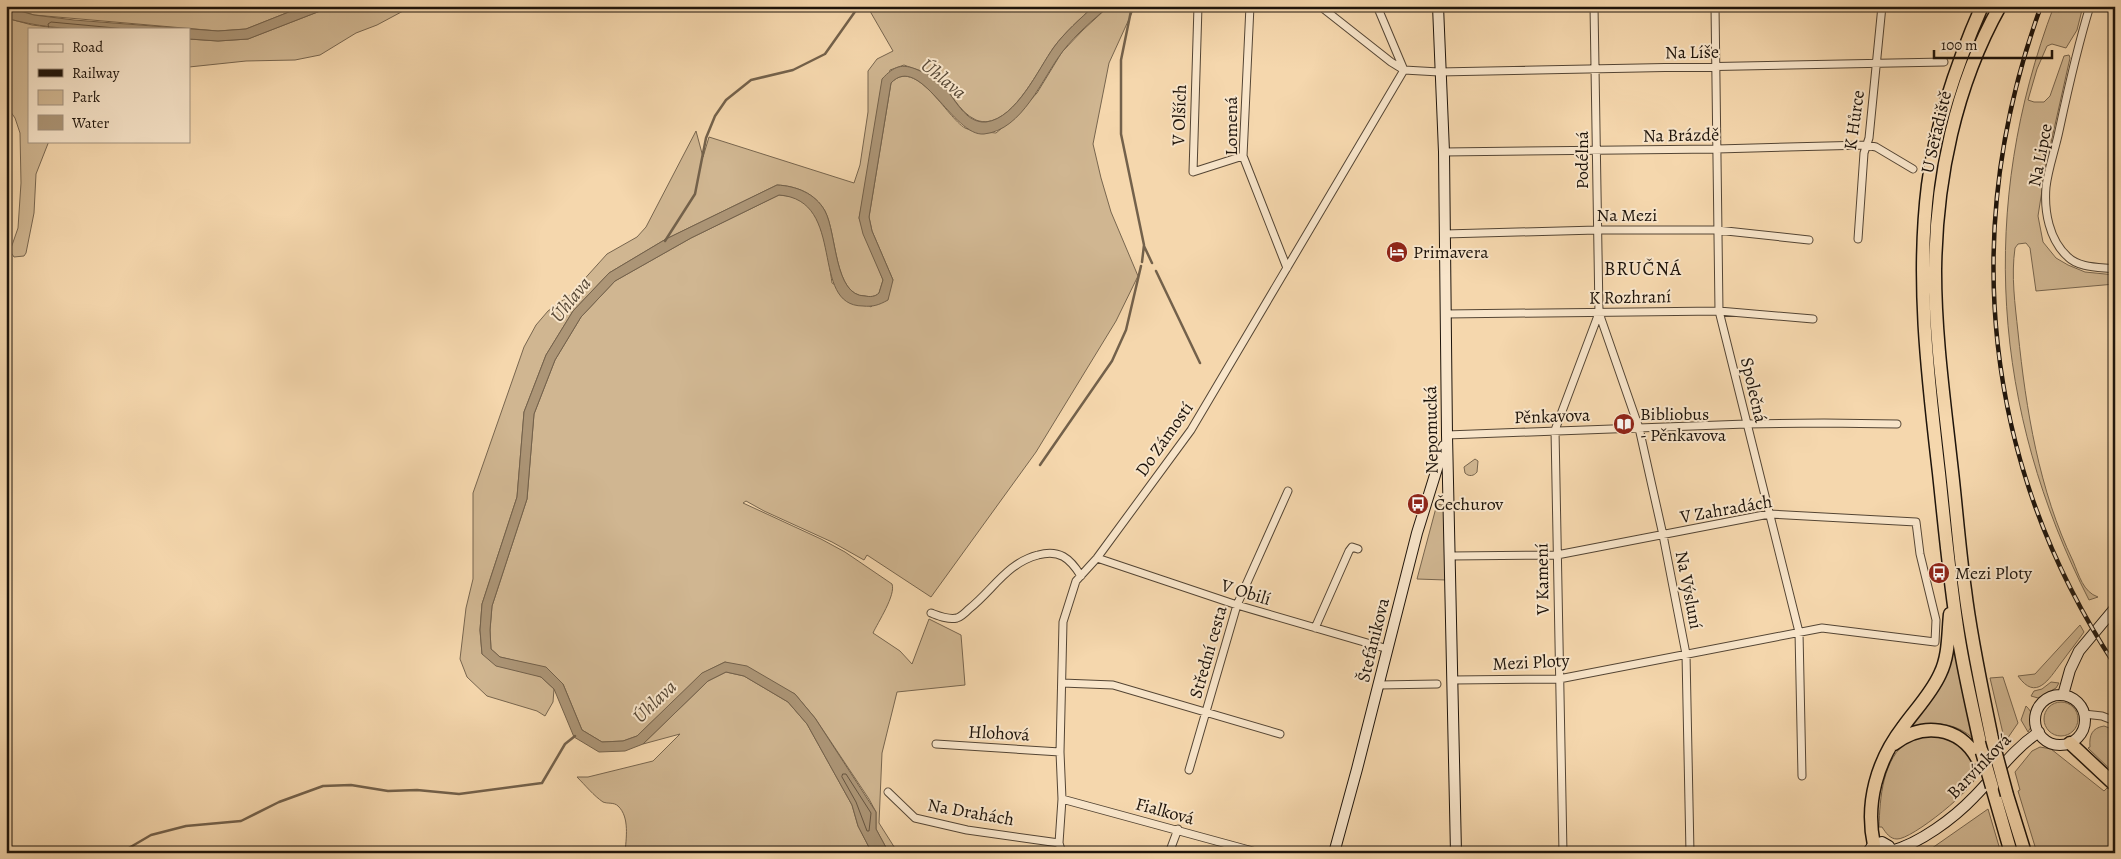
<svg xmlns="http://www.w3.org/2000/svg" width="2121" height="859" font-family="Alegreya,serif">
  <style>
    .green { fill: #d0b691; stroke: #77654e }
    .water { fill: #ac9576; stroke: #73614b }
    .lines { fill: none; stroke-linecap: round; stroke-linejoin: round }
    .shore { stroke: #655440; stroke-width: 1 }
    .stream { stroke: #73614b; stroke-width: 2.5 }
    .street-casing { stroke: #544534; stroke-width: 9 }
    .secondary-casing { stroke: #1e140b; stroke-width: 12 }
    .highway-casing { stroke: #1e140b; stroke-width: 15 }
    .street { stroke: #f8e5ca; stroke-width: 7 }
    .secondary { stroke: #f8e5ca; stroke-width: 10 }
    .highway { stroke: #f5d7ad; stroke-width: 12 }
    .rail-casing { stroke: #1e140b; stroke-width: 4.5 }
    .rail { stroke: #f8e5ca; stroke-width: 2.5; stroke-dasharray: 8; stroke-linecap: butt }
    .highway-bridge-casing { stroke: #1e140b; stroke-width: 15; stroke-linecap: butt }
    .highway-bridge { stroke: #f5d7ad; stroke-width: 12 }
    .labels { text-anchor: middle; stroke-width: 4; stroke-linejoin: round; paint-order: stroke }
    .street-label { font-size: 18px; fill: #1e140b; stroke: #f8e5ca }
    .poi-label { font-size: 18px; fill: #1e140b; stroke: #f8e5ca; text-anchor: start }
    .water-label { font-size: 19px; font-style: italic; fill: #574836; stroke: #f8e5ca }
    .neighbourhood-label { font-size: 19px; letter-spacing: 1px; fill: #1e140b; stroke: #f8e5ca }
  </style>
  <rect width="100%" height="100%" fill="#f5d7ad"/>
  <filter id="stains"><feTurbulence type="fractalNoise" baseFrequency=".004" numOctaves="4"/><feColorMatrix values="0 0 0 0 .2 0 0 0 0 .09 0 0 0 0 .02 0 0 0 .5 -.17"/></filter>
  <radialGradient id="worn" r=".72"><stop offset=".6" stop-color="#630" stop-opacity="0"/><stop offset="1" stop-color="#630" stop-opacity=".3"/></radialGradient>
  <path class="green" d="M6,6H304L246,29L218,31L34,15Z
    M333,6H425L405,10L377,25L356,33L320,55L295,60L246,61L189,67V39L218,41L248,39Z
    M867,6H1094C1080,19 1065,32 1054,47C1039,68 1009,133 976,120C958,112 951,90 936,79C928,72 914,69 904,65L890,70L859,218L883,280L879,293C875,297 870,297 865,296C834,296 837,234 825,211C815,193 796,186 777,185L666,239L609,273L573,311L546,355L524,412L517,497L482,604L480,630L482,654L541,677L554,689L553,702L545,716L537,711L487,696L467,677L460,659L466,608L473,579V493L524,347L536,325L548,311L570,295L607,254L637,237L646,227L696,131L703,157L709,137L854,183L860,165L868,112V71L877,59L893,51Z
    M1109,6H1135L1109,63L1093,144L1101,178L1111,212L1138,276L1116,321L1036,452L931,597L867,555L864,560L832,542L764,511L746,501L743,503L821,539L845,552L892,584C896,595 878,622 873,633L900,651L912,664L929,619L961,635L965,685L897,692L882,753L879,823L898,853H889L876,829V812L869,799L815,718L795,694L725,662L703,673L637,736L623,741L602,742L582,730L563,684L546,668L500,657L491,649L490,630L492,606L527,499L534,414L555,360L581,317L615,281L691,238L779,195C788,196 797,197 805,203C823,217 829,261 832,283L871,307L893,280L872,231L869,217L891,83C916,56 947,118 965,128C973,132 987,132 996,133L1015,117L1037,93L1062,52L1083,30Z
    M2054,6H2058L2056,10L2059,12L2062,6H2083L2077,30L2066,48L2052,44L2047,46L2037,69L2028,100L2034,102H2044L2050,96L2064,56L2069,55L2070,58L2046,165L2038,216L2043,242L2056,258L2068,265L2085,272L2115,275V284L2036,291L2030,248L2026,243L2018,244L2015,248C2011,276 2015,304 2018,332C2026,410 2039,490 2073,561C2079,575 2083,592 2098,597L2089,600C1992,410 1978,206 2054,6Z
    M6,18L32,25L65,29H29V141H49L36,174L34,213L26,253L24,256L14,257L10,251L18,228L21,183L20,133L15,118L6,105Z
    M1475,459L1478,461L1477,472C1474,476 1469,477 1465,473L1464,467Z
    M1437,504L1442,505L1444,509L1446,580L1417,579Z
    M2080,625L2084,632C2077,642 2069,652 2061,663C2049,679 2036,702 2018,676L2035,674Z
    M1955,641L1975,740C1956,722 1932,720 1908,729C1932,703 1948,676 1955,641Z
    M726,672L744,676L788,702L807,724L852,805L858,826L872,853H625C626,839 630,817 618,806C614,802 608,804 603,802C594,796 585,785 577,777H588L653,761L680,734L643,744L708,681Z
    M2003,677L2018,723L2005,742L1990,678Z
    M2051,682L2059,683L2056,688L2038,698L2031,696L2034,691L2042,689Z
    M2044 719a17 17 0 1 1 34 0a17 17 0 1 1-34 0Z
    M2026,706C2034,713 2034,723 2028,732L2021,720Z
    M2104,726L2115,730V774L2088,748L2090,747C2089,735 2092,728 2104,726Z
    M1923,734C1947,736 1946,734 1964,750C1971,756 1978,762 1978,772C1978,787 1911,840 1897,839C1890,839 1886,833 1882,827H1879C1880,798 1882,759 1909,740C1913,738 1919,736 1923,734Z
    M2040,747L2051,749L2104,791L2107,788L2115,792V853H2037L2018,791L2020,790L2015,772L2032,751Z
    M1988,809L2001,853H1925Z"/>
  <path class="water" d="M304,6H333L248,39L218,41L189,39V29C128,29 65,35 6,18V7L34,15L74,20L218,31L246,29Z
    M1094,6H1109C1093,20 1076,34 1063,51C1042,78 1023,130 984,134C953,137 920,52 891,83L869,217L872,231L893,280L888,300C879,305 873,307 863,306C808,306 848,200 779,195L691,238L615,281L581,317L555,360L534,414L527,499L492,606L490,630L491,649L500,657L546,667L563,684L582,730L602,742L623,741L637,736L702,673L725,662L747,666L795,694L815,718L876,812V829L889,853H872L858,826L852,805L807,724L788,702L744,676L726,672L708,681L643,744L625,751L599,752L574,737L554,689L541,677L496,666L482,654L480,630L482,604L517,497L524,412L546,355L573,311L609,273L666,239L777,185C796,186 815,193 825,211C837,234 834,296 865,296C870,297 875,297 879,293L883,280L863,234L859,218L882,79C894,66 902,63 918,70C924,73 931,75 936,78C952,90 962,124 986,122C1017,118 1038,69 1054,47C1065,32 1080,19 1094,6Z"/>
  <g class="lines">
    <path class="shore" d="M49,29L48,24L51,22L126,29
      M843,774H846L871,813L869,831H867L856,802L842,777Z"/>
    <path class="stream" d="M1132,6L1121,60V134L1144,245L1142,262
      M665,241L695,194L706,138L715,116L726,100L751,80L793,70L825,54L859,6
      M1144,246L1152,263
      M1156,271L1200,363
      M1040,465L1112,361L1126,330L1141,266
      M122,852L151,835L186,826L241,821L279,802L323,786L351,785L388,791L417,790L459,794L542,783L565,744L575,736"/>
    <g class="street-casing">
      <path id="street" d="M1198,6L1193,172L1243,156
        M1250,6L1243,156L1287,268
        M1377,6L1404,70L1439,72L1944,62
        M1594,6L1599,313L1639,428L1663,535L1686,654L1690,853
        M1715,6L1719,311L1799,632L1802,776
        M2090,6C2077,48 2068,89 2059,131C2055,150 2048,169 2046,187C2044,211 2049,240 2068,257C2079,268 2100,267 2115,269
        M1444,152L1717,149L1866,145L1876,147L1913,169
        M1445,234L1597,230H1717L1809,240
        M1858,239L1864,153L1869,138L1882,6
        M1446,314L1719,311L1813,319
        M1447,435L1746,424L1824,423L1897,424
        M1451,556L1557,555L1769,514L1916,522L1920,554L1936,620L1935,642L1822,628L1559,679L1453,680
        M1097,558L1237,605L1388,649
        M931,613C939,616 948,620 957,618C961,617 966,612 969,609C993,590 1007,563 1038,555C1059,549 1070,558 1081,576
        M1315,628L1349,551L1352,547L1358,549
        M1062,683L1113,685L1280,734
        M1379,685L1437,684
        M2084,714L2102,716L2115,721
        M936,744L1060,752
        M1189,770L1237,605L1288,491
        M888,792L915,818L967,830L1059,843
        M1062,799L1260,853
        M1062,853L1059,843L1062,799L1060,752L1063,622L1076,581L1097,558L1191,430L1404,70L1391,62L1320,6
        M1169,853L1178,829
        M1563,853L1555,430L1599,313"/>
    </g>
    <g class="secondary-casing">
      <path id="secondary" d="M1438,6L1444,152L1447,435L1456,853
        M2063,695L2070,670L2079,651L2115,608
        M2035 720a25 25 0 1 1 50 0a25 25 0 1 1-50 0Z
        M1891,851C1919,844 1954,818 1974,797C1996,775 2012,750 2039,732
        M1334,853L1357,769L1417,533L1444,446
        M1867,853L1873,845L1882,842L1889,846L1892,853"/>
    </g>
    <g class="highway-casing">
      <path id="highway" d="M1982,6C1957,63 1936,123 1928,185C1916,281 1928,378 1939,473C1945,529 1950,584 1959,640C1965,677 1974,714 1982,752
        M1992,739C1982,690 1971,640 1965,590C1959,548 1956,505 1951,463C1944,399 1935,335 1935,271C1936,180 1955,86 2000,6
        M2070,743L2115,785
        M1894,744C1922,722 1959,726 1977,758
        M1992,787L2011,853
        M2007,795L2025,853
        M1874,845C1865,803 1877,761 1903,727C1915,710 1931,694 1940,674C1949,656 1948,634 1950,614"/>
    </g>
    <use href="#street" class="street"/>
    <use href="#secondary" class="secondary"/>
    <use href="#highway" class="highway"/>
    <g class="rail-casing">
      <path id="rail" d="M2041,6C1959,232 1983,464 2115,665"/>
    </g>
    <use href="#rail" class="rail"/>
    <g class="highway-bridge-casing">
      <path id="highway-bridge" d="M1992,739L2007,795
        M1982,752L1992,787"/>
    </g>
    <use href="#highway-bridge" class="highway-bridge"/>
  </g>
  <defs>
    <g id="hotel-disc" transform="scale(1.125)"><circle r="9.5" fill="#8f2418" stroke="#f8e5ca"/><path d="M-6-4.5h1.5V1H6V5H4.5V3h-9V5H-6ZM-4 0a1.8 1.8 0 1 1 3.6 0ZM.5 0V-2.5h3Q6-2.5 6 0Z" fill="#fff"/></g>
    <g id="library-disc" transform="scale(1.125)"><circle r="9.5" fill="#8f2418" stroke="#f8e5ca"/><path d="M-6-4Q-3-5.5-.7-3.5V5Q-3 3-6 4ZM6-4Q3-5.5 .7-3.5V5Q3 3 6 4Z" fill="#fff"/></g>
    <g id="bus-disc" transform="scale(1.125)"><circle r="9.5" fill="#8f2418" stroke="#f8e5ca"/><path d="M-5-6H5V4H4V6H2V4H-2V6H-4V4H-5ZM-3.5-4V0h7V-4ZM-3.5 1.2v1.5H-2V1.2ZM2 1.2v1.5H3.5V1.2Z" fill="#fff"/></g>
  </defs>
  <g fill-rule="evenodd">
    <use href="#hotel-disc" x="1397" y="252"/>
    <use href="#library-disc" x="1624" y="424"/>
    <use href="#bus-disc" x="1418" y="504"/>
    <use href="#bus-disc" x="1939" y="573"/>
  </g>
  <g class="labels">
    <g class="street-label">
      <text transform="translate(1692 52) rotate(-1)" y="6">Na Líše</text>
      <text transform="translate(1179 115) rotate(-88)" y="6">V Olších</text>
      <text transform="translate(1854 120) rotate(-82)" y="6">K Hůrce</text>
      <text transform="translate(1231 126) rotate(-90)" y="6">Lomená</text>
      <text transform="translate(1936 132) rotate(-77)" y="6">U Seřadiště</text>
      <text transform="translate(1681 135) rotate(-1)" y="6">Na Brázdě</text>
      <text transform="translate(2040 155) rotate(-79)" y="6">Na Lipce</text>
      <text transform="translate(1582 160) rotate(-90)" y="6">Podélná</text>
      <text x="1627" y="221">Na Mezi</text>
      <text transform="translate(1630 297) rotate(-1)" y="6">K Rozhraní</text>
      <text transform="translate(1754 390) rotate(77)" y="6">Společná</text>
      <text transform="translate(1552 416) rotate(-2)" y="6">Pěnkavova</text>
      <text transform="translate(1431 430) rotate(-91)" y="6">Nepomucká</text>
      <text transform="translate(1164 439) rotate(-55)" y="6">Do Zámostí</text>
      <text transform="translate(1726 509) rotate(-10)" y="6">V Zahradách</text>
      <text transform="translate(1542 579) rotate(-91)" y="6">V Kamení</text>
      <text transform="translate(1689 590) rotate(79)" y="6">Na Výsluní</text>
      <text transform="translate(1246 592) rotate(17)" y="6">V Obilí</text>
      <text transform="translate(1373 640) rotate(-76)" y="6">Štefánikova</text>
      <text transform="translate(1208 652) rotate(-74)" y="6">Střední cesta</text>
      <text transform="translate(1531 662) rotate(-3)" y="6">Mezi Ploty</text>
      <text transform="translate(999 733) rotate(3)" y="6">Hlohová</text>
      <text transform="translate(1979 766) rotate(-46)" y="6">Barvínková</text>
      <text transform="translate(1165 811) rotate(15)" y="6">Fialková</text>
      <text transform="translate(971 812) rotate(10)" y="6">Na Drahách</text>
    </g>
    <g class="poi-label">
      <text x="1413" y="258">Primavera</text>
      <text x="1640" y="420">Bibliobus<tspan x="1640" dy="21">- Pěnkavova</tspan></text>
      <text x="1434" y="510">Čechurov</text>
      <text x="1955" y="579">Mezi Ploty</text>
    </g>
    <g class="water-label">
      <text transform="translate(944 78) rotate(39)" y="7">Úhlava</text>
      <text transform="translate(570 299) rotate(-51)" y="7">Úhlava</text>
      <text transform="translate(654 701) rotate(-44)" y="7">Úhlava</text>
    </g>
    <g class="neighbourhood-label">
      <text x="1643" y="275">BRUČNÁ</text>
    </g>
  </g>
  <rect width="2121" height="859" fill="none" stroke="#f5d7ad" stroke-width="25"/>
  <rect x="8" y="8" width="2106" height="844" fill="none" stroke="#1e140b" stroke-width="2.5"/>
  <rect x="12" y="12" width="2096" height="834" fill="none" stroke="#1e140b"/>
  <rect x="28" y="28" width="162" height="115" fill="#f8e5ca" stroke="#a1917e"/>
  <rect x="38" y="44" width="25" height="8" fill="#f8e5ca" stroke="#a1917e"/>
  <text x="72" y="52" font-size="15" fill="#1e140b">Road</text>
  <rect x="38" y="69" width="25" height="8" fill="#1e140b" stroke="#a1917e"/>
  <text x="72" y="78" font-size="15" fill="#1e140b">Railway</text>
  <rect x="38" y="90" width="25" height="15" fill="#d0b691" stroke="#a1917e"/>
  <text x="72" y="102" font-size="15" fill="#1e140b">Park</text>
  <rect x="38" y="115" width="25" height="15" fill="#ac9576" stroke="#a1917e"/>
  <text x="72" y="128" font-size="15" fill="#1e140b">Water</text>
  <path d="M1934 50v8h118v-8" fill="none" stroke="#1e140b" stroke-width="2.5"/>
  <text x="1941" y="50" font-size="15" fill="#1e140b" stroke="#f8e5ca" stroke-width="4" paint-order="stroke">100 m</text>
  <rect width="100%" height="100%" filter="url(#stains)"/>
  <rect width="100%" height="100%" fill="url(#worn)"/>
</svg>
